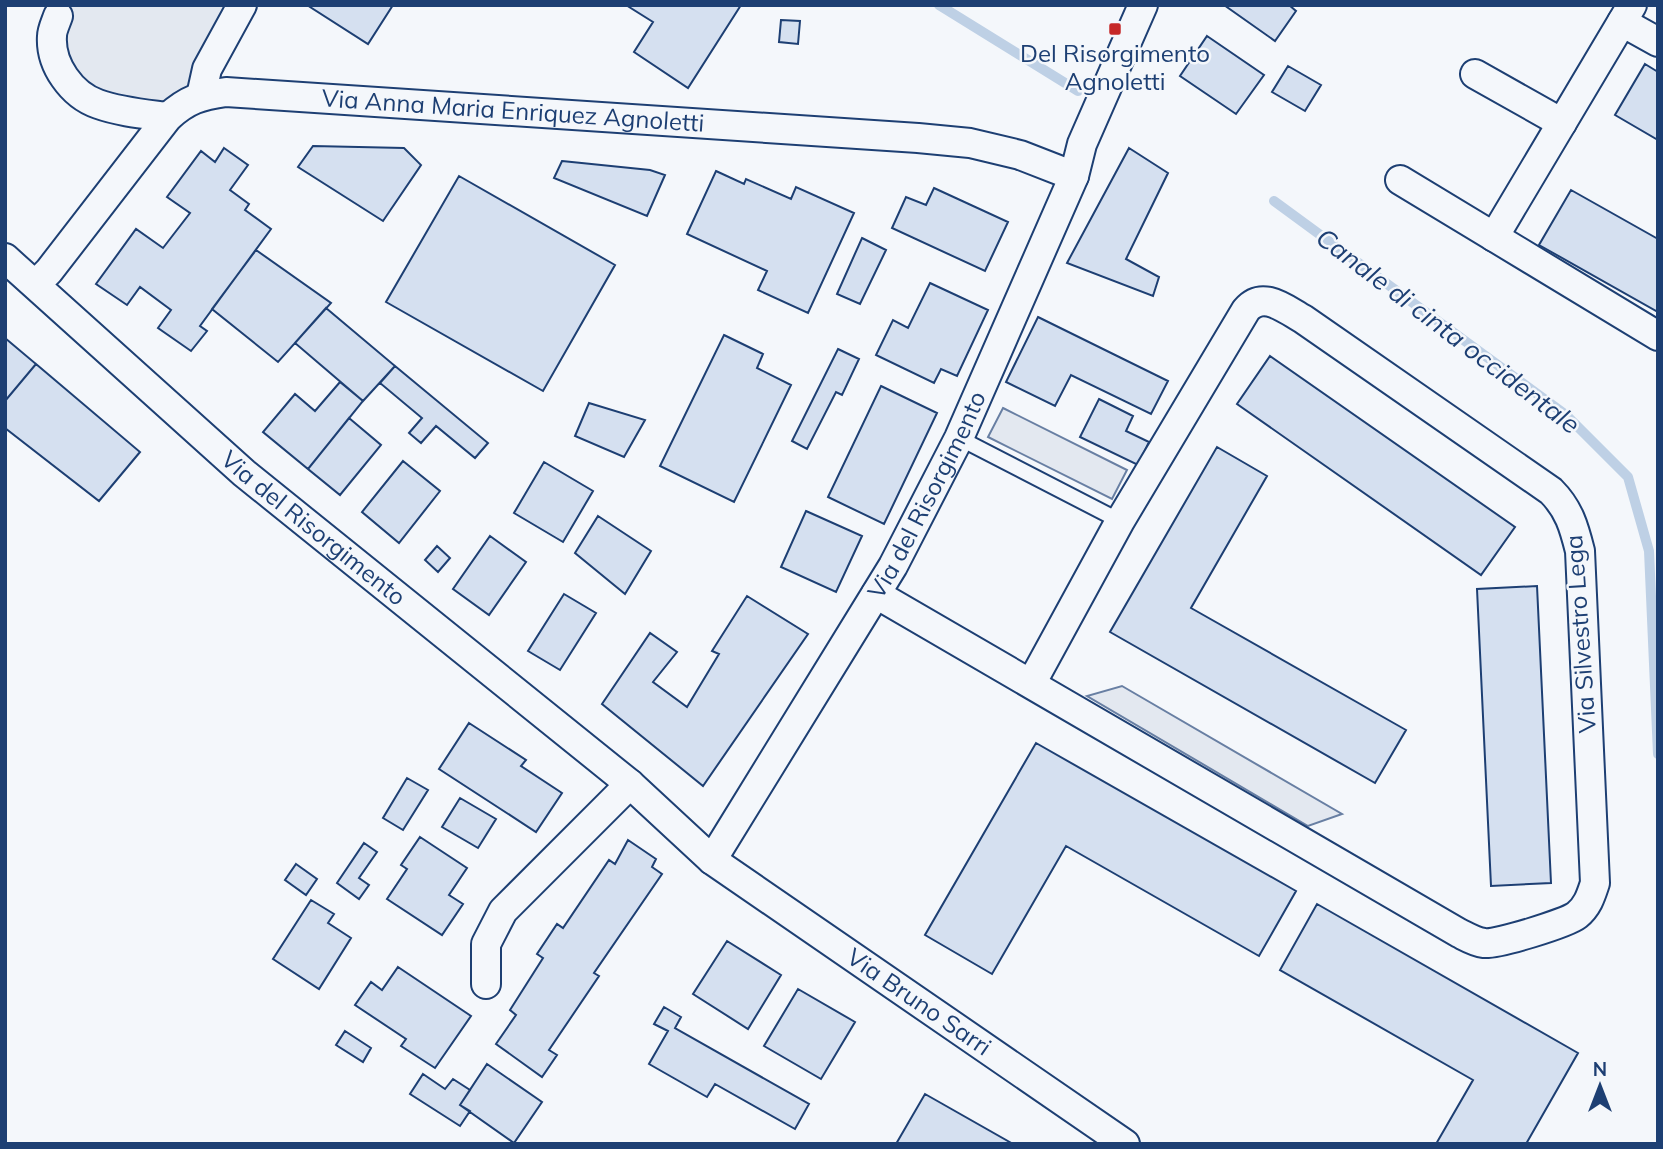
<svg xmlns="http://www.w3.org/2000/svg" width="1663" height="1149" font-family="Mulish,sans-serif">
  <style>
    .parking { fill: #e3e8f0; stroke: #687fa3; stroke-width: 2 }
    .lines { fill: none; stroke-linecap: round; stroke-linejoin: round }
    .stream { stroke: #bed0e5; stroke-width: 10 }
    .building { fill: #d5e0f0; stroke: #1d3f73; stroke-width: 2 }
    .lane-casing { stroke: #1d3f73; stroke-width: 18 }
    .street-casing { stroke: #1d3f73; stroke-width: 32 }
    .lane { stroke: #f4f7fb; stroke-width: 14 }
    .street { stroke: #f4f7fb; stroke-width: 28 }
    .poi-dot { fill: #c62828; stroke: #f4f7fb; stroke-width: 2.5 }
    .labels { text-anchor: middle; stroke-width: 5; stroke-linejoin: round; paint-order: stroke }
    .poi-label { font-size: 24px; fill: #1d3f73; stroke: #f4f7fb }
    .street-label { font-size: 24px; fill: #1d3f73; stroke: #f4f7fb }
    .water-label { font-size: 26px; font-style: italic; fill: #1d3f73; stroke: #f4f7fb }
  </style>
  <rect width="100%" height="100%" fill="#f4f7fb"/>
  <path class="parking" d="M62,5H242L224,36L168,117L72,87L58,16Z
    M1003,408L1127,470L1112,499L988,437Z
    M1122,686L1342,814L1308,826L1087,696Z"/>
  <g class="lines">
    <path class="stream" d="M939,5L1078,91
      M1274,201L1566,415L1628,477L1649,551L1658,754"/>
  </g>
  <path class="building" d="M307,5H393L368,44Z
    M626,5H741L688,88L634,52L653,22Z
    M1224,5H1289L1296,11L1275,41Z
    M781,20L800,21L798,44L779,42Z
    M1207,36L1264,75L1236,114L1180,76Z
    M1645,64L1658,72V140L1615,115Z
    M1288,66L1321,85L1305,111L1272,92Z
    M313,146L404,148L421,165L383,221L298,167Z
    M224,148L248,165L230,190L249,204L245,210L271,229L200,326L207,331L191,351L158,328L171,310L140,287L127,305L96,284L136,229L163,248L190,213L167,197L201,151L215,162Z
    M1129,148L1168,173L1126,259L1159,277L1153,296L1067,263Z
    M562,161L650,170L665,175L647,216L554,178Z
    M716,171L744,184L746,179L791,199L796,187L854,213L808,313L758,290L767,271L687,234Z
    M459,176L615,265L543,391L386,302Z
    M934,188L1008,222L985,271L892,228L906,197L926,205Z
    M1571,190L1658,239V312L1539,245Z
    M862,238L886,250L860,304L837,294Z
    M256,250L331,303L278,362L212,309Z
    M930,283L988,310L957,376L941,369L934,383L876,355L893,320L908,328Z
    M326,308L395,366L363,401L295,343Z
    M1038,317L1168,381L1151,414L1071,375L1055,406L1006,382Z
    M724,335L763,354L757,368L791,385L734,502L660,466Z
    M5,338L36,364L5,401Z
    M838,349L859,359L842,395L836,392L807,449L792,441Z
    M1270,356L1515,527L1481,575L1237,404Z
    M36,364L140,452L99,501L5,428V401Z
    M395,366L488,443L475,458L436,426L421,443L409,433L422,418L380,383Z
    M340,382L363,401L308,469L263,432L295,394L315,411Z
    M881,386L937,413L884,524L828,497Z
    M1099,399L1133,416L1126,431L1149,442L1138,465L1080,437Z
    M589,403L645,420L624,457L575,436Z
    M349,418L381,445L340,495L308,469Z
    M1217,447L1267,476L1191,608L1406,730L1375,783L1110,632Z
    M403,461L440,491L399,543L362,512Z
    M544,462L593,491L563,542L514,513Z
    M806,511L862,536L836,592L781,567Z
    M598,516L651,551L625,594L575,553Z
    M490,536L526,562L489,615L453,589Z
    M437,546L450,558L438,572L425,560Z
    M1537,586L1551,883L1491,886L1477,589Z
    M564,594L596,613L560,670L528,651Z
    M747,596L808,634L703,786L602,704L650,633L677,652L653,682L687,707L719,654L712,651Z
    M469,723L526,760L521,766L562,793L536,832L439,769Z
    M1036,743L1296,891L1259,956L1066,846L992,974L925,935Z
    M407,778L428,790L403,830L383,818Z
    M460,798L496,819L478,848L442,827Z
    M420,837L467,868L449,895L463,904L442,935L387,899L407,869L401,865Z
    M628,840L656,859L652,867L662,874L594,973L599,976L549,1050L557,1055L542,1077L496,1044L516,1015L510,1010L543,958L537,954L557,924L563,928L609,860L615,864Z
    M364,843L377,852L359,878L369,885L359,899L337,883Z
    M296,864L317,879L306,895L285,880Z
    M311,900L334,914L328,923L351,938L319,989L273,959Z
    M1317,904L1578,1053L1526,1144H1436L1473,1080L1280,970Z
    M727,941L781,975L748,1029L693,994Z
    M398,967L471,1016L435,1068L401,1046L406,1039L355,1005L371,982L382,990Z
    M798,989L855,1022L821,1079L764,1046Z
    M664,1007L681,1017L675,1028L809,1104L795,1129L715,1084L707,1097L649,1064L668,1031L654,1024Z
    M345,1031L371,1048L363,1062L336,1045Z
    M487,1064L542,1102L514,1143L460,1105Z
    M423,1074L445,1089L453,1079L470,1090L460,1105L470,1111L460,1126L410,1094Z
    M925,1094L1013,1144H896Z"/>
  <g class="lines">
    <g class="lane-casing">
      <path id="lane" d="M959,438L1120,521"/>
    </g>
    <g class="street-casing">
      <g id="street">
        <path d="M58,16C56,22 52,30 52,36C50,65 72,95 98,104C120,112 145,114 168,117"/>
        <path d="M1622,22L1658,42"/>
        <path d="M1475,74L1562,123"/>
        <path d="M201,96L207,69L242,5"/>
        <path d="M1400,180L1658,336"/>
        <path d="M1494,237L1632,5"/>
        <path id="s1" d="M5,258L244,473L630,784L712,860L1125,1144"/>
        <path id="s2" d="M36,284L49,271L168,117C188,99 200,96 226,92L918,138L970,143L1020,155L1074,176"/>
        <path d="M876,594L1459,933C1467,937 1475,942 1484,943C1496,945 1567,923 1577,915C1588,906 1591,895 1595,883L1580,551C1574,527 1569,509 1551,491L1303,319C1285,309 1263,290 1246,310L1120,521L1031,684"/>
        <path id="s3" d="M712,860L893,566L959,438L1074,176L1082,144L1143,5"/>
        <path d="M486,984V944L503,911L630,784"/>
      </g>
    </g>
    <use href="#lane" class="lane"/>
    <use href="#street" class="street"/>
  </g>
  <rect class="poi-dot" x="1108" y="22" width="14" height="14" rx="3.5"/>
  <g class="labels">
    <g class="poi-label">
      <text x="1115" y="62">Del Risorgimento<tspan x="1115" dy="28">Agnoletti</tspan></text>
    </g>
    <g class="street-label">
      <text dy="8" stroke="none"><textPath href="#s2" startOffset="565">Via Anna Maria Enriquez Agnoletti</textPath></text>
      <text dy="8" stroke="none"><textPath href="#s3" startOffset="424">Via del Risorgimento</textPath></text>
      <text dy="8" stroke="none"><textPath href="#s1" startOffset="410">Via del Risorgimento</textPath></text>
      <text transform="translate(1581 634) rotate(-94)" y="8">Via Silvestro Lega</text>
      <text dy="8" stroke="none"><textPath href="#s1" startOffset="1180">Via Bruno Sarri</textPath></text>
    </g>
    <g class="water-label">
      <text transform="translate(1448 331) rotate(37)" y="9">Canale di cinta occidentale</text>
    </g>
  </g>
  <rect width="1663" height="1149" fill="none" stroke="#1d3f73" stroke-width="14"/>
  <g transform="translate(1600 1086)" stroke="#f4f7fb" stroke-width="5" paint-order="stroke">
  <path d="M0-5L12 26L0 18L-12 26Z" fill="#1d3f73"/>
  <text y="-10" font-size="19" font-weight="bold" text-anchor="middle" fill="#1d3f73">N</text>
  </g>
</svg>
